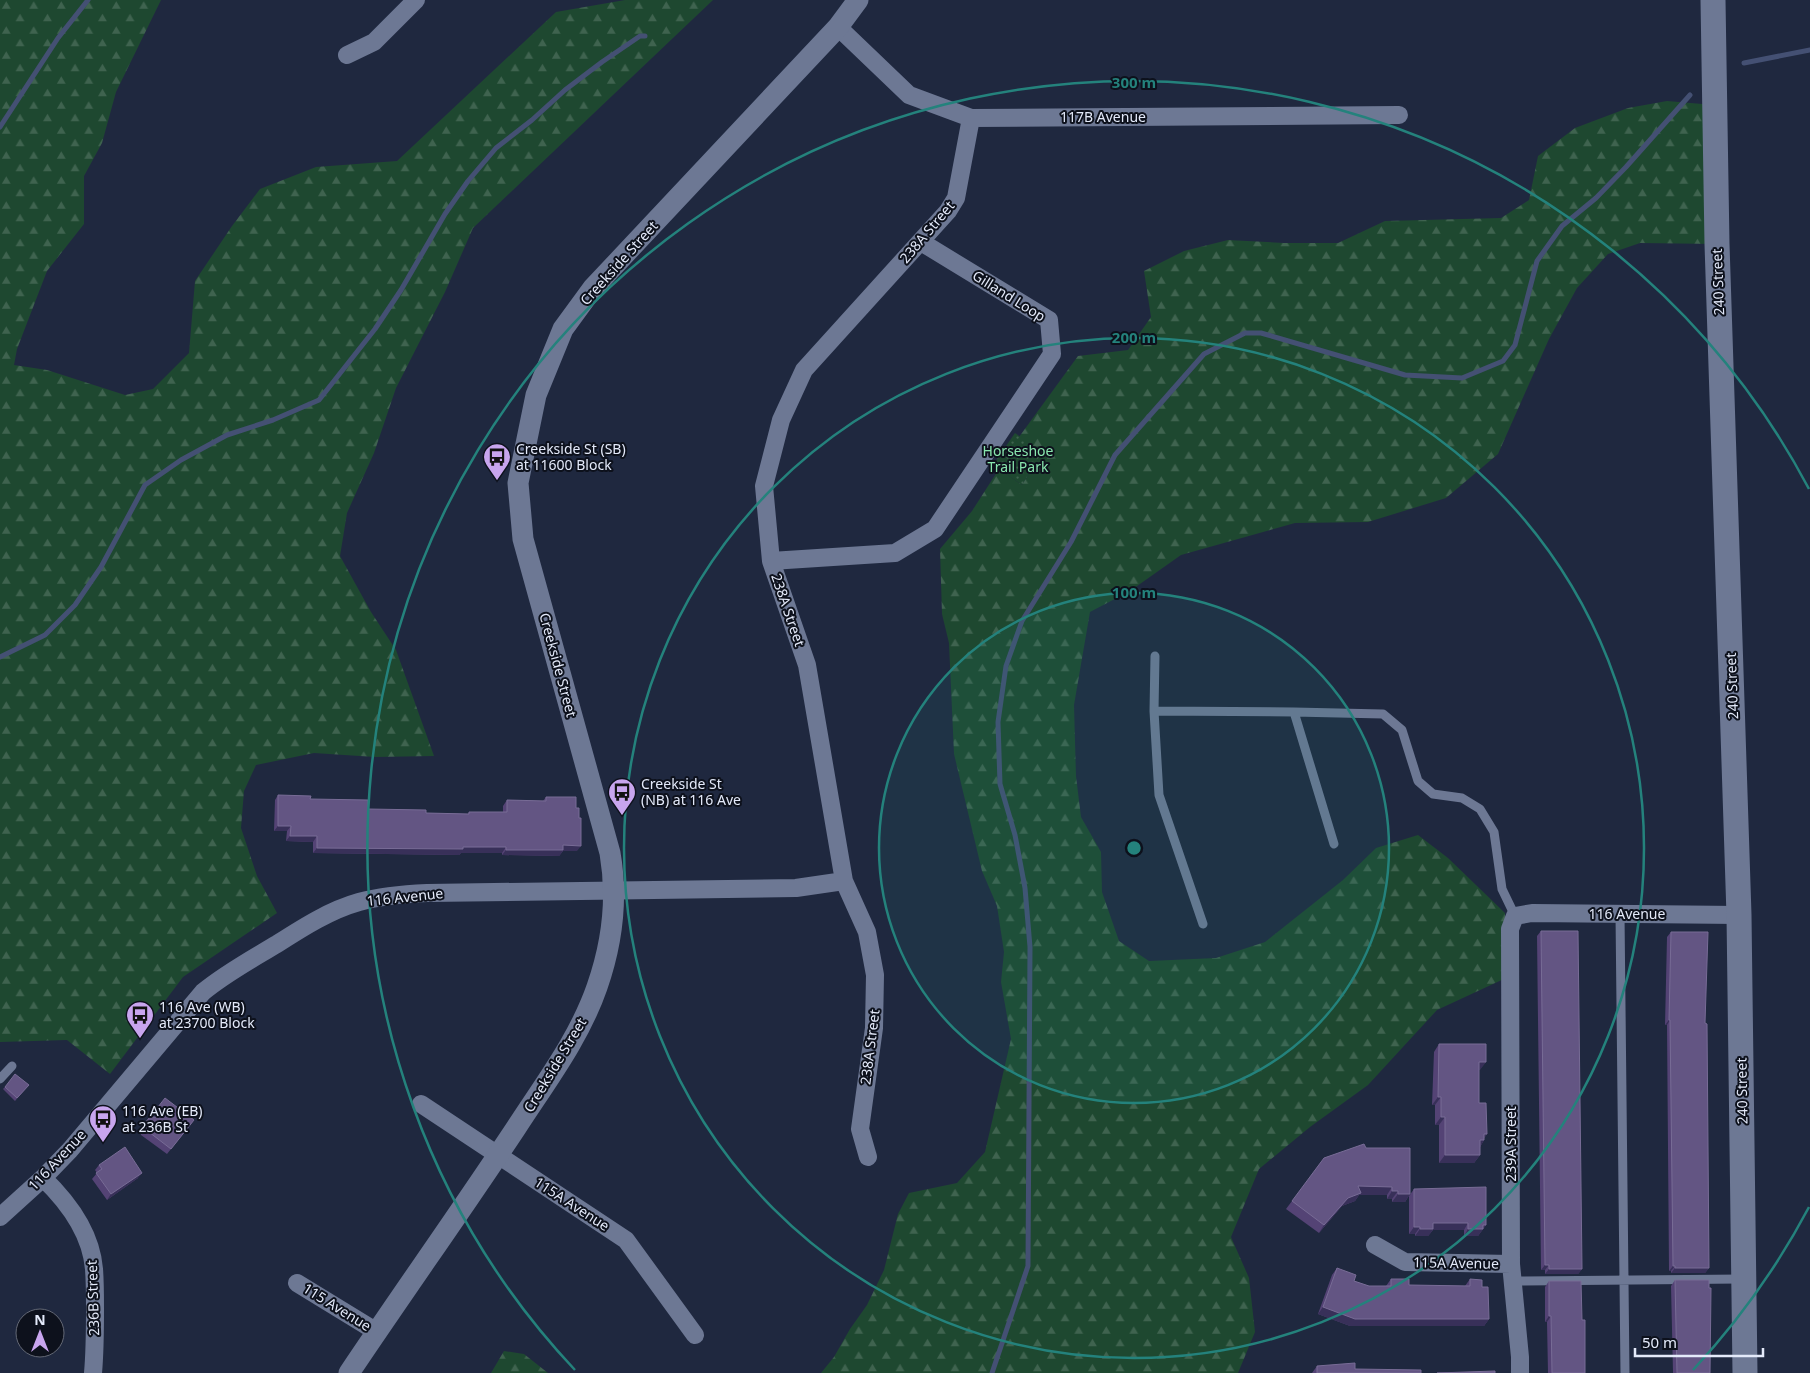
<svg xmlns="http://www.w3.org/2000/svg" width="1810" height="1373" font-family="'Noto Sans',sans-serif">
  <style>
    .green { fill: url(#green-dots) }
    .forest { fill: url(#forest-firs) }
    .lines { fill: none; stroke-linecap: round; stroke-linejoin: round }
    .stream { stroke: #445073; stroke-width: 5 }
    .service { stroke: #6d7894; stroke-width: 9 }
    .minor { stroke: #6d7894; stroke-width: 18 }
    .tertiary { stroke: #6d7894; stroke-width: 21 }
    .secondary { stroke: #6d7894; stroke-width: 25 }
    .wall { fill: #544375 }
    .shaded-wall { fill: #383059 }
    .building { fill: #635583; stroke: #786c96 }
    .ring { fill: none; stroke: #24827c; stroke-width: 2.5 }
    .labels { text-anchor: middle; stroke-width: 4; stroke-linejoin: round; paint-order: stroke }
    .street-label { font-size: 14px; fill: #e4eafa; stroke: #0d111c }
    .poi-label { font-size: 14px; fill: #e4eafa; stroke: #0d111c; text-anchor: start }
    .park-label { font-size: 14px; fill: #89e6ae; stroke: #0d111c }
    .centre { fill: #24827c; stroke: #0d111c; stroke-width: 2.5 }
    .ring-label { font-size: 15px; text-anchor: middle; font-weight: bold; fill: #24827c; stroke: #0d111c; stroke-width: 4; stroke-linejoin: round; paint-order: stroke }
  </style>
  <defs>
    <pattern id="green-dots" width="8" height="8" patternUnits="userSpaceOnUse" patternTransform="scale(1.25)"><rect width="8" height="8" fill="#1e4830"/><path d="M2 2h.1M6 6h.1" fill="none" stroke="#3f634f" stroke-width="1.8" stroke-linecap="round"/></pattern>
    <pattern id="forest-firs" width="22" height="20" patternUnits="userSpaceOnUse" patternTransform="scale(1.25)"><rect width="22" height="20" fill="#1e4830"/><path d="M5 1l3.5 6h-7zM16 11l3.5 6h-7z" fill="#3f634f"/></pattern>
  </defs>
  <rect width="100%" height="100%" fill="#1f283f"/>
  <path class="green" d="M1015,433L1043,452L1022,485L993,465Z"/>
  <path class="forest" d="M0,0H161L116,92L102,143L84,176V224L47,271L17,349L14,365L47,370L125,395L153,389L189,353L195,281L232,226L260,189L316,167L397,161L556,12L625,0H713L473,228L445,292L396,388L374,453L347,513L340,556L371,612L396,650L434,756L375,757L314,753L256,765L244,791L241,828L257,876L277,913L183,977L110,1074L67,1040L0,1042Z
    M1667,101L1714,105L1717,244L1640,243L1608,254L1577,288L1549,339L1498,454L1446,498L1368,522L1295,523L1181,555L1130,591L1090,612L1074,705L1076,776L1081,817L1101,852L1102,892L1119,941L1149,961L1216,958L1265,942L1343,880L1376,848L1418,835L1448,858L1505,913L1506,978L1437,1010L1368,1085L1310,1127L1259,1169L1231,1237L1249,1278L1255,1332L1238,1373H821L834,1357L850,1329L867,1305L884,1270L898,1214L909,1193L957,1183L985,1152L1011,1039L1001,982L1004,952L997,906L982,871L954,754L949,643L942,614L940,549L972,511L999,469L1022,485L1042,453L1019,437L1078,356L1128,350L1151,317L1144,271L1184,251L1228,240L1284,243H1338L1385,221L1501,218L1529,200L1538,156L1575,128L1628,108Z
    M504,1351L524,1354L548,1373H491Z"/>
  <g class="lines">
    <path class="stream" d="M1744,63L1810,50
      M0,127L58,38L88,0
      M0,657L45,635L75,605L101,567L145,485L181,460L227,435L273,420L319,400L375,329L401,290L445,214L468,181L496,148L532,120L565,90L602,62L640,36H645
      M992,1373L1028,1266L1030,947L1025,888L1015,835L1000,784L998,722L1006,666L1022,621L1071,542L1115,455L1204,354L1245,333H1261L1405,375L1462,378L1503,361L1515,345L1537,261L1562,226L1596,198L1626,167L1690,95"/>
    <path class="service" d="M1155,656L1154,711L1159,795L1203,924
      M1154,711L1294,712L1334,844
      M1294,712L1383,714L1402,730L1418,781L1433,794L1462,798L1480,809L1494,832L1502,889L1515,916
      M1620,914L1625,1373
      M0,1079L12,1066
      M1512,1281L1741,1279"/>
    <path class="minor" d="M838,27L909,95L971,118L1399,115
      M347,55L374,42L416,0
      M771,561L895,553L935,529L1052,354L1049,320L921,242
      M421,1104L626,1240L695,1335
      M868,1157L860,1129L874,1028L875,975L867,932L844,881L807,665L771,561L764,486L781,420L804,370L948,211L956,198L971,118
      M43,1178C68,1202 91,1232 94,1269C95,1282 95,1295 95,1308C95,1330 95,1351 93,1373
      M0,1217L43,1178L70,1150L203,992C226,973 252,959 277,944C302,928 330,910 359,902C381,896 404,894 427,893L796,888L844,881
      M1375,1245L1405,1262L1511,1264
      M297,1283L377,1332
      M1520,1373V1357L1511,1264L1510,929L1515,916L1532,913L1739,915"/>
    <path class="tertiary" d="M349,1373C404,1291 461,1211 516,1128C545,1083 579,1039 597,987C612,944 618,899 610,853L523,539L518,483L536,395L563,329L593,288L838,27L858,0"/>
    <path class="secondary" d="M1713,0L1717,244L1739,915L1745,1373"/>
  </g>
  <path class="wall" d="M278,795L368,809L426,813L468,814L469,812H503V806L507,800L543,801L546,797L577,851H563L559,856L502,855V853H461L459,855L313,853V842L286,841L287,831H274L275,800Z
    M1541,931L1582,1269L1578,1274H1545V1270H1541L1537,936Z
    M1671,932L1705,1023L1709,1268L1705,1273H1671V1271H1669L1667,1025H1665L1667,937Z
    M1439,1044L1486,1062L1479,1070V1103L1487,1134L1484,1138V1140L1480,1147V1155L1474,1163H1439V1125H1435V1105H1432L1434,1052Z
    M5,1087H27L15,1101L3,1089Z
    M158,1107L194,1120L167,1154L141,1135L140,1129L150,1117H155L154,1112Z
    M1366,1148L1410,1194L1405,1202H1392V1199H1387V1195H1359L1355,1201L1342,1206L1319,1233L1286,1209L1292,1201Z
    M99,1165L138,1178L107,1200L92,1179L97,1173L95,1170Z
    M1414,1189L1486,1225L1478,1236H1464V1230H1433L1428,1236H1415V1234H1409V1196Z
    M1337,1268L1354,1281L1369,1286H1386L1391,1279L1409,1285L1465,1286L1470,1279L1482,1287L1489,1319L1484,1326H1350L1318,1314L1332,1275Z
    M1675,1280L1710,1373H1673L1671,1286Z
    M1549,1281L1582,1320L1585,1373H1548L1547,1322H1545V1287Z
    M1317,1366L1355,1369L1421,1373H1312Z"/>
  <path class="shaded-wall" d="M278,826H291L287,831H274Z
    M290,836H317L313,842L286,841Z
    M563,845L581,846L577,851H563L559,856L502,855L506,850Z
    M506,847L502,853H461L459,855L313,853L317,848Z
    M1669,1020H1670L1667,1025H1665Z
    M1479,1062H1486L1480,1070H1474Z
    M1438,1097H1441L1435,1105H1432Z
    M1441,1117H1445L1439,1125H1435Z
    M1484,1134H1487L1483,1140H1484L1479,1149H1474Z
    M1445,1155H1480L1474,1163H1439Z
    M142,1173L138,1178L107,1200L111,1194Z
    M1358,1186L1392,1187L1387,1195H1359L1355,1201L1342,1206L1319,1233L1324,1225Z
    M1392,1191H1398L1392,1199H1387Z
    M1398,1194H1410L1405,1202H1392Z
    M1433,1223H1468L1464,1230H1433L1428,1236H1415L1420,1229Z
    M1483,1225H1486L1478,1236H1464L1468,1229Z
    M1414,1227H1420L1415,1234H1409Z
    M1545,1265H1549L1545,1270H1541Z
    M1673,1266H1675L1671,1271H1669Z
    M1675,1268H1709L1705,1273H1671Z
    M1549,1269H1582L1578,1274H1545Z
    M1323,1307L1489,1319L1484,1326H1350L1318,1314Z
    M1549,1316H1551L1547,1322H1545Z"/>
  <path class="building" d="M278,795L311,796L310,799L368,800V809L426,810V813L469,814V812H507V800L546,801V797H576V808H579V818H581V846L563,845V850H506V847H463V849L317,848V836H290L291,826H278Z
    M1541,931H1578L1582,1269H1549V1265H1545Z
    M1671,932H1708L1705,1023L1707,1024L1709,1268H1675V1266H1673L1670,1020H1669Z
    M1439,1044H1486V1062H1479V1103H1486L1487,1134H1484V1140H1480V1155H1445V1117H1441V1097H1438Z
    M15,1074L29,1085L17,1098L5,1087Z
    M165,1098L194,1120L171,1149L145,1129L144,1124L150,1117H159L158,1107Z
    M1364,1144L1366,1148H1410V1194H1398V1191H1392V1187L1358,1186L1361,1193L1348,1198L1324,1225L1292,1201L1324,1158Z
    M125,1147L142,1173L111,1194L96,1173L102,1169L99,1165Z
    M1486,1187V1225H1483V1229H1468V1223H1433V1229H1420V1227H1414V1189Z
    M1337,1268L1356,1275L1354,1281L1369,1286H1391V1279H1409V1285L1470,1286V1279L1482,1280V1287H1488L1489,1319H1355L1323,1307Z
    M1675,1280H1709V1288H1711L1710,1373H1677Z
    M1549,1281H1581L1582,1320H1585V1373H1552L1551,1316H1549Z
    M1355,1363V1369L1421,1370V1373H1317V1366Z
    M1495,1371V1373H1437Z"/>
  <circle cx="1134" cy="848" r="255" fill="#24827c" fill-opacity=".12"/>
  <g class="ring">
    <circle cx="1134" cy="848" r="255"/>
    <circle cx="1134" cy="848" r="510"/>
    <path d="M1809 1207A765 765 0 0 1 1693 1370M575 1370A765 765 0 1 1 1809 489"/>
  </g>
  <defs>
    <g id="bus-pin" transform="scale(1.4375)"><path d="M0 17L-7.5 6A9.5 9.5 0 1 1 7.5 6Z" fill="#c8a5ee" stroke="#0d111c"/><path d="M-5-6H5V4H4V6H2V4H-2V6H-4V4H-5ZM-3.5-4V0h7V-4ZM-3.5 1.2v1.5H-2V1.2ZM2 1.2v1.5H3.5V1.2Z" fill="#111"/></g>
  </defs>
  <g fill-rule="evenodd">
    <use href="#bus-pin" x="497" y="457"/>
    <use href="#bus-pin" x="622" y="792"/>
    <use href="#bus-pin" x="140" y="1015"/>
    <use href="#bus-pin" x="103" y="1119"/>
  </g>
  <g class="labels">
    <g class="street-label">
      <text x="1103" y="122">117B Avenue</text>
      <text transform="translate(927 232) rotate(-50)" y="5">238A Street</text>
      <text transform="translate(619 263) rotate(-48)" y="5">Creekside Street</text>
      <text transform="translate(1718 282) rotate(-92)" y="5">240 Street</text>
      <text transform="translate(1009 296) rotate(32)" y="5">Gilland Loop</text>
      <text transform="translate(788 610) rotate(71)" y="5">238A Street</text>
      <text transform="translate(558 665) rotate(75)" y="5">Creekside Street</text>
      <text transform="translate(1732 686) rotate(-92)" y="5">240 Street</text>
      <text transform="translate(405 897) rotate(-6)" y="5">116 Avenue</text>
      <text x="1627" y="919">116 Avenue</text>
      <text transform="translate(870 1047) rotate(-83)" y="5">238A Street</text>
      <text transform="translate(555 1065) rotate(-59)" y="5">Creekside Street</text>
      <text transform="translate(1742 1091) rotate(-91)" y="5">240 Street</text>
      <text transform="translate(1511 1144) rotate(-90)" y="5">239A Street</text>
      <text transform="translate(57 1160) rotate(-47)" y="5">116 Avenue</text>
      <text transform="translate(572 1204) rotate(33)" y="5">115A Avenue</text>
      <text transform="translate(1456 1263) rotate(1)" y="5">115A Avenue</text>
      <text transform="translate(93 1298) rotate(-92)" y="5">236B Street</text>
      <text transform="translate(337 1307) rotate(32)" y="5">115 Avenue</text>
    </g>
    <g class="poi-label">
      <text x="516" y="454">Creekside St (SB)<tspan x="516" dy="16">at 11600 Block</tspan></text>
      <text x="641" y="789">Creekside St<tspan x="641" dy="16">(NB) at 116 Ave</tspan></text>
      <text x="159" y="1012">116 Ave (WB)<tspan x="159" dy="16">at 23700 Block</tspan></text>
      <text x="122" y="1116">116 Ave (EB)<tspan x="122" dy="16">at 236B St</tspan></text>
    </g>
    <g class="park-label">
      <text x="1018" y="456">Horseshoe<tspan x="1018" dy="16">Trail Park</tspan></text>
    </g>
  </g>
  <circle cx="1134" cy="848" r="8" class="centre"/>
  <g class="ring-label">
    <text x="1134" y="88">300 m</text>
    <text x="1134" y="343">200 m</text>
    <text x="1134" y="598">100 m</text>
  </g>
  <g transform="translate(40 1333)"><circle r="24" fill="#0d111c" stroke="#636875"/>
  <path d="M0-4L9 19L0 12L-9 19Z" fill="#c8a5ee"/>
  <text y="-8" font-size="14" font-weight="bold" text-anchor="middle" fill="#e4eafa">N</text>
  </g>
  <path d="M1635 1348v8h128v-8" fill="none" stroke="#e4eafa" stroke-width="2.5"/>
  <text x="1642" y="1348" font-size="15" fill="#e4eafa" stroke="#0d111c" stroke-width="4" paint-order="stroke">50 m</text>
</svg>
